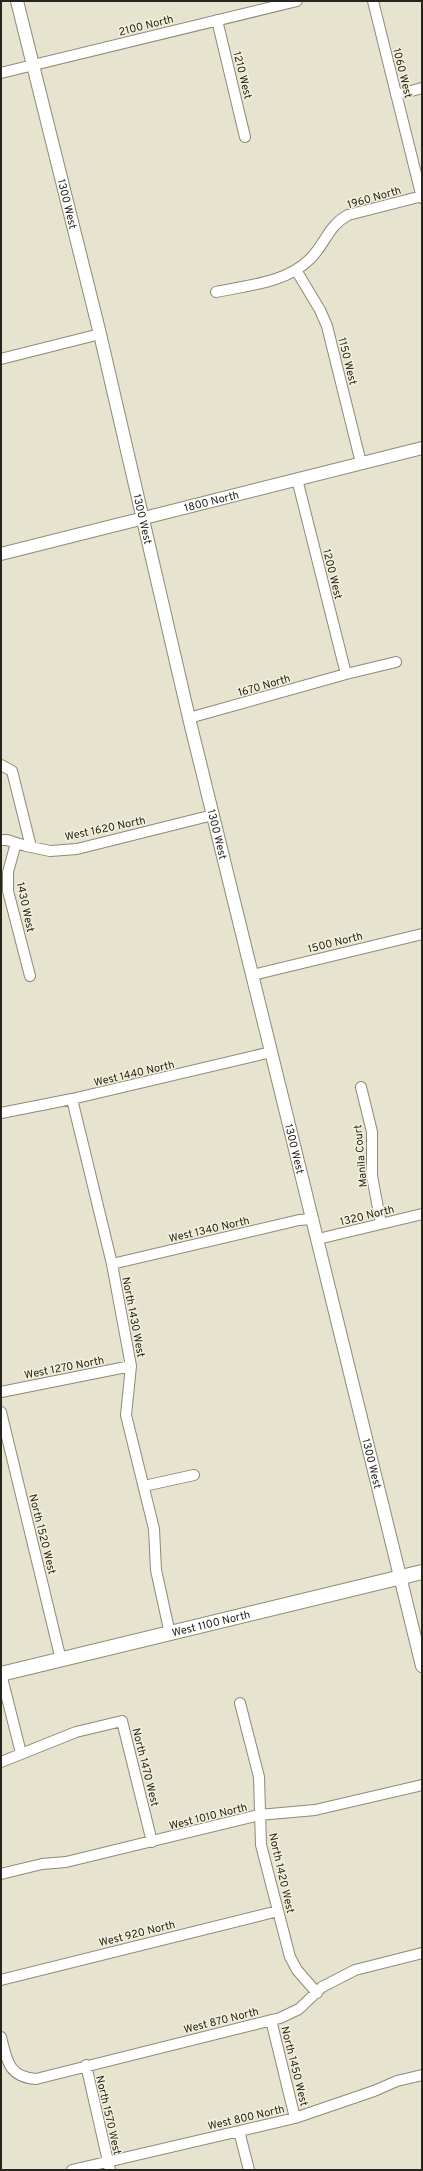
<svg xmlns="http://www.w3.org/2000/svg" width="423" height="2171" font-family="Overpass,sans-serif">
  <style>
    .lines { fill: none; stroke-linecap: round; stroke-linejoin: round }
    .minor-casing { stroke: #8d8a77; stroke-width: 12 }
    .tertiary-casing { stroke: #8d8a77; stroke-width: 14 }
    .secondary-casing { stroke: #8d8a77; stroke-width: 16 }
    .minor { stroke: #fff; stroke-width: 10 }
    .tertiary { stroke: #fff; stroke-width: 12 }
    .secondary { stroke: #fff; stroke-width: 14 }
    .labels { text-anchor: middle; stroke-width: 3; stroke-linejoin: round; paint-order: stroke }
    .street-label { font-size: 11px; fill: #26251d; stroke: #f3f0db }
  </style>
  <rect width="100%" height="100%" fill="#e6e3ce"/>
  <g class="lines">
    <g class="minor-casing">
      <path id="minor" d="M373,1L422,198
        M217,20L245,137
        M1,73L297,1
        M396,95L422,88
        M296,270L320,310L327,326L361,463
        M216,292C248,285 286,283 310,259C326,243 328,226 348,215L422,196
        M1,359L100,334
        M297,479L346,674
        M189,718L346,674L396,662
        M1,765L12,771L31,847
        M1,840H7L26,846L50,851L77,849L213,815
        M16,843L8,872V891L30,976
        M253,975L422,934
        M361,1087L372,1132V1176L381,1224
        M72,1099L112,1264L131,1366L126,1415L154,1529L156,1570L170,1634
        M1,1113L72,1099L271,1052
        M318,1239L422,1214
        M112,1264L299,1220L312,1219
        M1,1392L131,1366
        M1,1412L61,1660
        M144,1486L194,1475
        M1,1674L21,1753
        M240,1703L259,1777L261,1845L290,1957L297,1970L317,1993
        M1,1762L76,1732L122,1721L152,1842
        M1,1874L42,1864L66,1862L259,1815L315,1810L422,1785
        M1,1980L278,1911
        M271,2020L295,2118
        M1,2037C7,2060 8,2077 36,2079L280,2018L299,2009L322,1987L355,1970L422,1953
        M86,2065L110,2170
        M239,2131L249,2170
        M72,2170L295,2118L374,2091L397,2081L422,2075"/>
    </g>
    <g class="tertiary-casing">
      <g id="tertiary">
        <path id="s1" d="M17,1L100,334L189,718L422,1666"/>
        <path id="s2" d="M1,554L422,448"/>
      </g>
    </g>
    <g class="secondary-casing">
      <g id="secondary">
        <path id="s3" d="M1,1674L422,1572"/>
      </g>
    </g>
    <use href="#minor" class="minor"/>
    <use href="#tertiary" class="tertiary"/>
    <use href="#secondary" class="secondary"/>
  </g>
  <g class="labels">
    <g class="street-label">
      <text transform="translate(146 25) rotate(-14)" y="4">2100 North</text>
      <text transform="translate(403 73) rotate(76)" y="4">1060 West</text>
      <text transform="translate(243 75) rotate(76)" y="4">1210 West</text>
      <text transform="translate(374 197) rotate(-16)" y="4">1960 North</text>
      <text dy="4" stroke="none"><textPath href="#s1" startOffset="209">1300 West</textPath></text>
      <text transform="translate(348 361) rotate(76)" y="4">1150 West</text>
      <text dy="4" stroke="none"><textPath href="#s2" startOffset="217">1800 North</textPath></text>
      <text dy="4" stroke="none"><textPath href="#s1" startOffset="533">1300 West</textPath></text>
      <text transform="translate(333 574) rotate(76)" y="4">1200 West</text>
      <text transform="translate(264 685) rotate(-16)" y="4">1670 North</text>
      <text transform="translate(105 828) rotate(-12)" y="4">West 1620 North</text>
      <text dy="4" stroke="none"><textPath href="#s1" startOffset="857">1300 West</textPath></text>
      <text transform="translate(26 907) rotate(78)" y="4">1430 West</text>
      <text transform="translate(335 942) rotate(-14)" y="4">1500 North</text>
      <text transform="translate(134 1073) rotate(-13)" y="4">West 1440 North</text>
      <text dy="4" stroke="none"><textPath href="#s1" startOffset="1181">1300 West</textPath></text>
      <text transform="translate(360 1156) rotate(-95)" y="4">Manila Court</text>
      <text transform="translate(367 1215) rotate(-14)" y="4">1320 North</text>
      <text transform="translate(209 1229) rotate(-13)" y="4">West 1340 North</text>
      <text transform="translate(134 1317) rotate(79)" y="4">North 1430 West</text>
      <text transform="translate(64 1367) rotate(-11)" y="4">West 1270 North</text>
      <text dy="4" stroke="none"><textPath href="#s1" startOffset="1505">1300 West</textPath></text>
      <text transform="translate(43 1534) rotate(76)" y="4">North 1520 West</text>
      <text dy="4" stroke="none"><textPath href="#s3" startOffset="216">West 1100 North</textPath></text>
      <text transform="translate(146 1767) rotate(76)" y="4">North 1470 West</text>
      <text transform="translate(208 1816) rotate(-14)" y="4">West 1010 North</text>
      <text transform="translate(282 1873) rotate(77)" y="4">North 1420 West</text>
      <text transform="translate(137 1933) rotate(-14)" y="4">West 920 North</text>
      <text transform="translate(221 2020) rotate(-14)" y="4">West 870 North</text>
      <text transform="translate(295 2066) rotate(76)" y="4">North 1450 West</text>
      <text transform="translate(109 2115) rotate(77)" y="4">North 1570 West</text>
      <text transform="translate(246 2117) rotate(-13)" y="4">West 800 North</text>
    </g>
  </g>
  <rect width="423" height="2171" fill="none" stroke="#26251d" stroke-width="4"/>
</svg>
